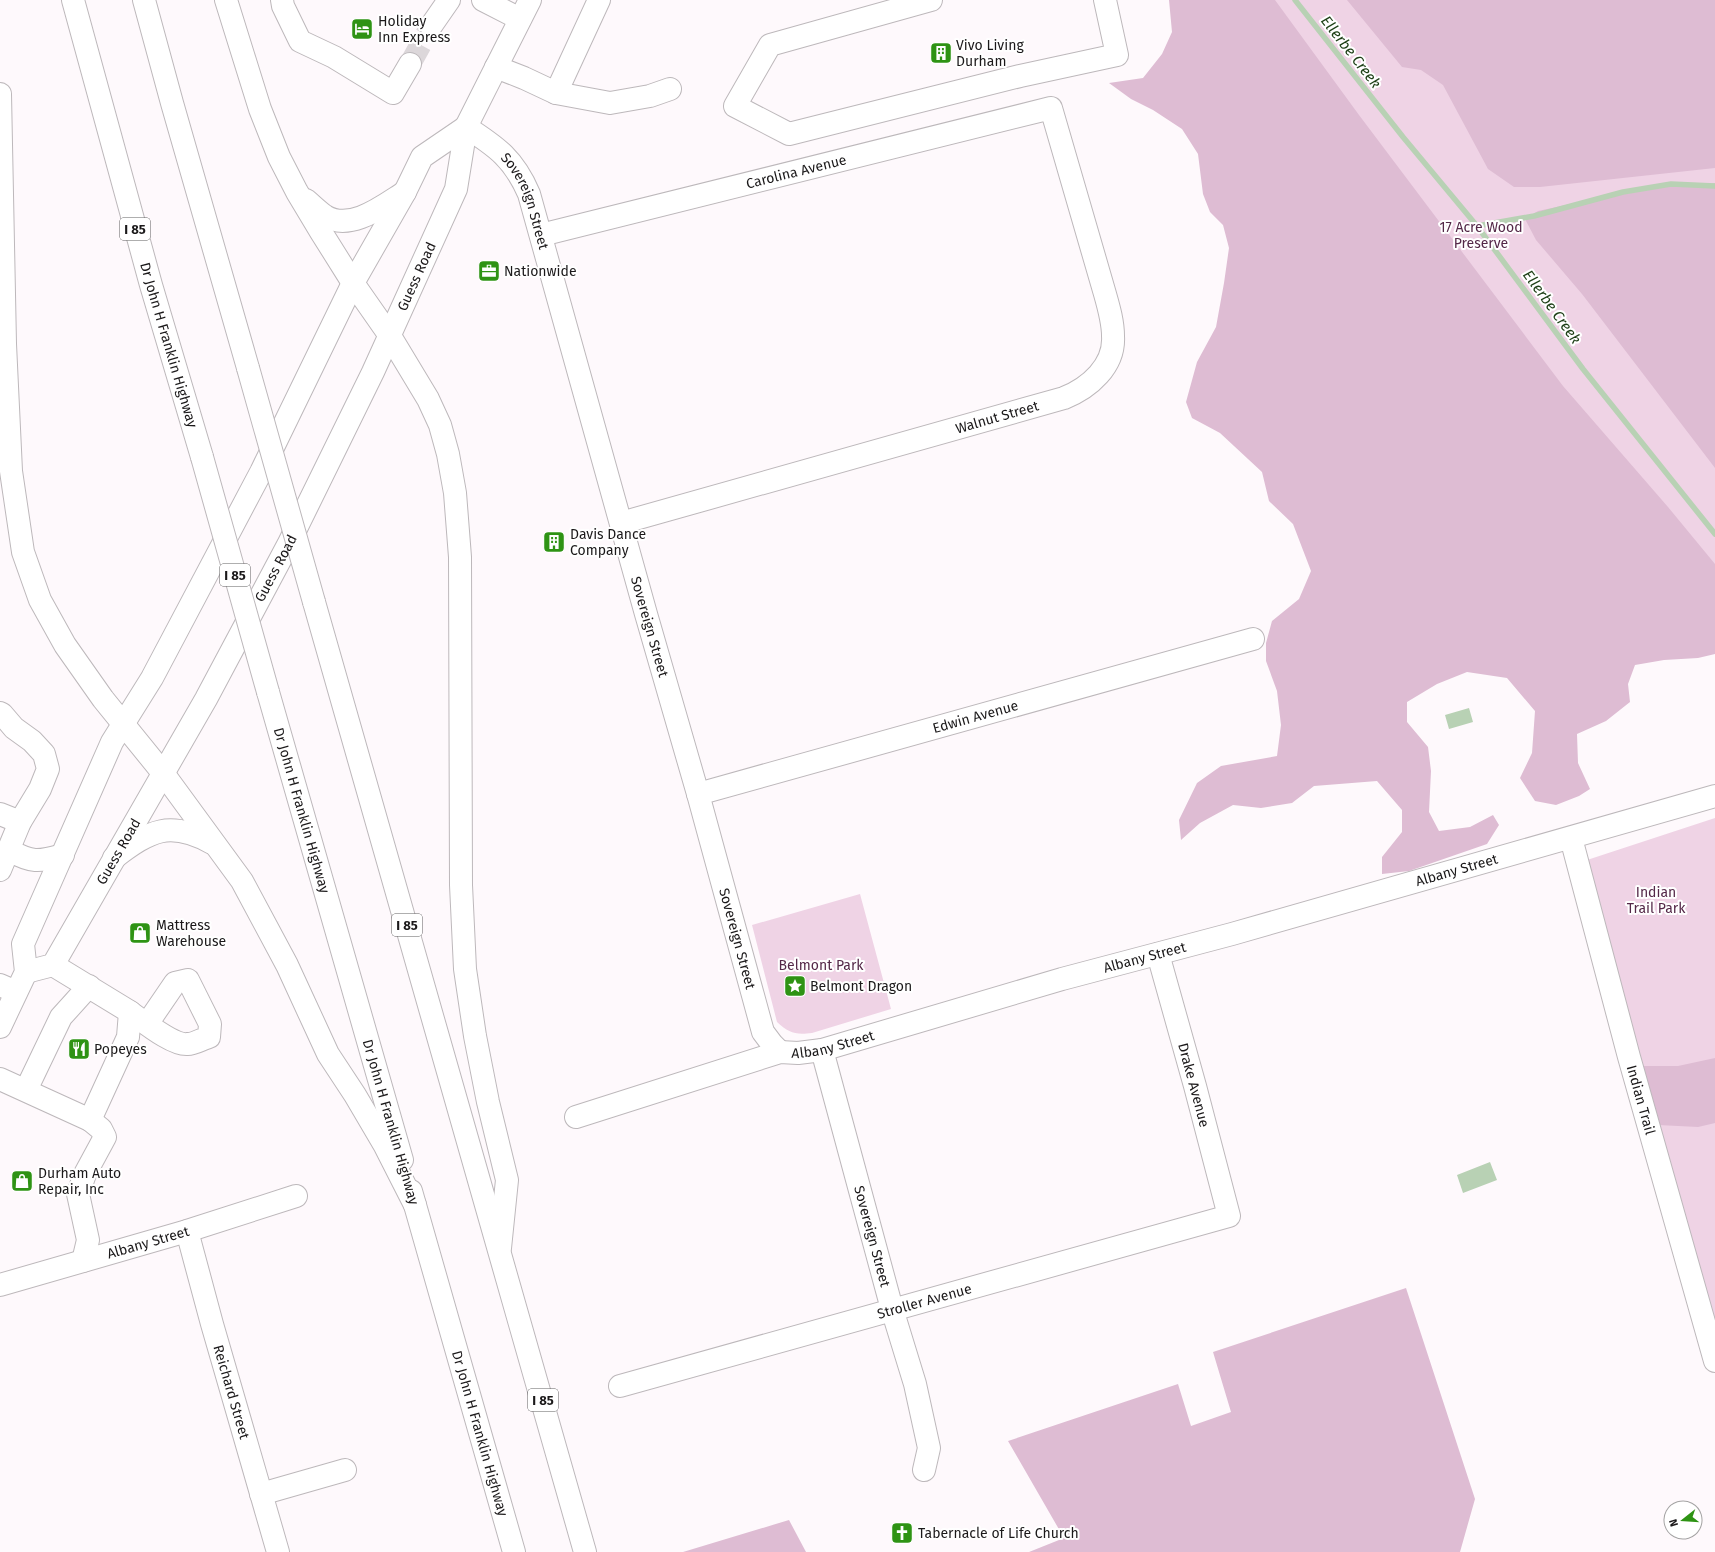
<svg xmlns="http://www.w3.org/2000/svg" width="1715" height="1552" font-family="'Fira Sans',sans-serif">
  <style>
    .green { fill: #efd3e5 }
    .forest { fill: #debcd3 }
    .water { fill: #b8d1b4 }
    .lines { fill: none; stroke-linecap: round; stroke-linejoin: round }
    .stream { stroke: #b8d1b4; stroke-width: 5.5 }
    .minor-tunnel { stroke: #dcd7da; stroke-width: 22; stroke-dasharray: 22 11; stroke-linecap: butt }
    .minor-casing { stroke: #bdb8bb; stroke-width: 24 }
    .major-casing { stroke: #bdb8bb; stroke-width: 24 }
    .highway-casing { stroke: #bdb8bb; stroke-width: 24 }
    .minor { stroke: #fff; stroke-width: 22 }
    .major { stroke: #fff; stroke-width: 22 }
    .highway { stroke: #fff; stroke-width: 22 }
    .highway-bridge-casing { stroke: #bdb8bb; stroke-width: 24; stroke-linecap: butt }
    .highway-bridge { stroke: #fff; stroke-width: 22 }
    .labels { text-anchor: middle; stroke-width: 4; stroke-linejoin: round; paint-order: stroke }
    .shield { fill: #fff; stroke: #5f5e5f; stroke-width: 1 }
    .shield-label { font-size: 13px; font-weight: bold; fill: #1b191a }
    .poi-label { font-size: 14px; fill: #1b191a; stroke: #fff; text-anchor: start }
    .street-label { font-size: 14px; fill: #1b191a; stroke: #fff }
    .park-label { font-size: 14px; fill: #542848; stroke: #fff }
    .water-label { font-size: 15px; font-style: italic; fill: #1d3f16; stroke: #fff }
  </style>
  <rect width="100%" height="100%" fill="#fef9fc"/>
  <path class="green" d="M1255,0H1715V637Z
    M1715,818V1326L1584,861Z
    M860,894L891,1009L812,1033C795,1035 789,1033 777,1022L752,925Z"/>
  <path class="forest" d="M1169,0H1275L1359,115L1563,386L1668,507L1715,564V654L1698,658L1664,660L1635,665L1628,684L1630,702L1606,721L1577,734L1578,763L1590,789L1579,796L1556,805L1535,801L1520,778L1532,753L1535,711L1507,678L1467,672L1437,684L1407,702V722L1428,747L1431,771L1429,812L1439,831L1470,827L1493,815L1499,825L1487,844L1409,871L1382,874V857L1402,832V810L1377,781L1314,786L1292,803L1261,808L1233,805L1200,823L1181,840L1179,820L1197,783L1221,766L1277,756L1281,725L1277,691L1266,661V643L1272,621L1299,599L1311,571L1293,524L1269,501L1262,472L1220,433L1192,418L1186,402L1197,362L1216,327L1224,283L1229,248L1223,225L1210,212L1203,194L1198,154L1182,129L1153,110L1131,99L1109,83L1143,78L1162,54L1172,32Z
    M1347,0H1715V168L1540,187H1514L1488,169L1443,85L1421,70L1402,67Z
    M1715,183V468L1582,294L1536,240L1525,219L1538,211L1589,200L1670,186Z
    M1715,1058V1123L1698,1127L1658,1125L1638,1066H1678Z
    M1406,1288L1475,1499L1460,1552H1029L1064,1538L1008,1441L1178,1384L1191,1426L1231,1412L1213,1352Z
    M789,1520L806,1552H683Z"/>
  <path class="water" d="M1469,708L1473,722L1449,729L1445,715Z
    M1490,1162L1497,1180L1463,1193L1457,1175Z"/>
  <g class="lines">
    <path class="stream" d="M1295,0L1403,137L1477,226L1583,369L1715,534
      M1477,226L1534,216L1623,192L1671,184L1715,186"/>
    <path class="minor-tunnel" d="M410,64L431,26"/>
    <g class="minor-casing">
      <g id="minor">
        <path d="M282,0L283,6L300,41L334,57L393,93L410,64"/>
        <path d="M483,0L520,19"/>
        <path d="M931,0L770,45L735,106L789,134L1020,76L1117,55L1105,0"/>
        <path d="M431,26L449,0"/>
        <path d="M496,67L524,78L556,93L610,103L650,96L670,89"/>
        <path d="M556,93L599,0"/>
        <path id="s1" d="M466,127C497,147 514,159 529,194L646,614L698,794L763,1032L772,1044L780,1052"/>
        <path id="s2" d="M541,235L1051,108L1105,294C1109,308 1113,322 1113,336C1115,366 1089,388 1064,398L621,523"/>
        <path d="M0,713L2,714L14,728L32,741L44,754L48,769L40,789L20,822L0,870"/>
        <path id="s3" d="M698,794L1253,639"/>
        <path d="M0,814L20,822"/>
        <path id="s4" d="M1571,838L1629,1057L1715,1361"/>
        <path d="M8,850C33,863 37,862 63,855"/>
        <path d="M0,985L16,992"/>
        <path d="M130,1012C143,1021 173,1046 188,1044C194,1044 202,1039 209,1037L210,1024L188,980L175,983L147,1024"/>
        <path id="s5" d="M822,1050L892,1309L915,1384L929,1448L924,1470"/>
        <path d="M0,1079L90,1120L128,1037L130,1012L53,965"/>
        <path d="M26,1090L61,1017L89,986"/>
        <path id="s6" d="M576,1117L780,1052L798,1053L822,1050L1062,979L1232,934L1715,796"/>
        <path id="s7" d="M187,1231L212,1324L278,1552"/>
        <path d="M83,1261L88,1240L78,1194L85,1174L105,1137L101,1129L90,1120"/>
        <path id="s8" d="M0,1285L187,1231L296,1196"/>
        <path id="s9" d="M620,1386L1229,1216L1195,1086L1158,954"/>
        <path d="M261,1494L345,1470"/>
      </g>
    </g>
    <g class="major-casing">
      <g id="major">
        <path id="s10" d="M26,972L53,965L206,699L288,545L373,372L456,189L466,127L530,0"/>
        <path d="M0,1027L26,972L23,944L112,742L152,678L261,472L353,283L405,192L422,157L466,127"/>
      </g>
    </g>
    <g class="highway-casing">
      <g id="highway">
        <path id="s11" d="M73,0L151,285L202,457"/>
        <path d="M144,0L172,103L248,368"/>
        <path d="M226,0L260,109L279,157L297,192L321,232L353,283L390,336L428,399L440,425L448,454L455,493L460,557L461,885L465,969L475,1036L488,1102L507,1180L500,1248"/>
        <path d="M0,94L5,344L11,471L23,552L40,600L65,645L103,699L163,773L242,881L287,965L328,1054L355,1095L385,1146L415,1205"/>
        <path d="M306,200C312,205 319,212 325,216C351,232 384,205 405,192"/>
        <path d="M314,602L585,1552"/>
        <path id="s12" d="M268,692L402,1160"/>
        <path d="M114,858C150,830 170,820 212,843"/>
        <path id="s13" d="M411,1191L514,1552"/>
      </g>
    </g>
    <use href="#minor" class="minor"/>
    <use href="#major" class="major"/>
    <use href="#highway" class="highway"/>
    <g class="highway-bridge-casing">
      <path id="highway-bridge" d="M248,368L314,602
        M202,457L268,692"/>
    </g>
    <use href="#highway-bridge" class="highway-bridge"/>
  </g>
  <defs>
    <g id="hotel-square" transform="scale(1.15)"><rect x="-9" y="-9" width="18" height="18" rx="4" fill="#2e9314" stroke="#fff"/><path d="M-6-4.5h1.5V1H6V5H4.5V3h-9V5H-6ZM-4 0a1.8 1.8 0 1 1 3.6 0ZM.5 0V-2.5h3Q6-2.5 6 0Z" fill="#fff"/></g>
    <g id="building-square" transform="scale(1.15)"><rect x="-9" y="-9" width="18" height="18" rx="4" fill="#2e9314" stroke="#fff"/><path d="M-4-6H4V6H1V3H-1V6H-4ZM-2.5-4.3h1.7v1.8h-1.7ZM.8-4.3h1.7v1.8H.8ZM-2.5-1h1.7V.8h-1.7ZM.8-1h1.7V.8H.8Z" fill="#fff"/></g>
    <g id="office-square" transform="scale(1.15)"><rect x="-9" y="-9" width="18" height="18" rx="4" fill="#2e9314" stroke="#fff"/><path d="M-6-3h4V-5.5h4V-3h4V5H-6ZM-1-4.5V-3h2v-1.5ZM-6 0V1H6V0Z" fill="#fff"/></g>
    <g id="shop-square" transform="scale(1.15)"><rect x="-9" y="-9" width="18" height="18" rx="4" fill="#2e9314" stroke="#fff"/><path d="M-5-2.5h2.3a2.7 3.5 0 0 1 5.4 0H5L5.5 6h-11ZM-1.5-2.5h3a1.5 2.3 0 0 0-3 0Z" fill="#fff"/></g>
    <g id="sight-square" transform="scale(1.15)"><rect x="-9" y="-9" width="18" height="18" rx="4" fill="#2e9314" stroke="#fff"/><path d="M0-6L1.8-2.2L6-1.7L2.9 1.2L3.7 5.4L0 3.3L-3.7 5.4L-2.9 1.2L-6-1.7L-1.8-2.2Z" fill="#fff"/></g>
    <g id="restaurant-square" transform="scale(1.15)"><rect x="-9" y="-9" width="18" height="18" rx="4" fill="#2e9314" stroke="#fff"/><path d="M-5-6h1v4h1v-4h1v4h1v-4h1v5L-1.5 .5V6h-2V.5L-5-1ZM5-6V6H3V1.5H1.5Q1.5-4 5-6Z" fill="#fff"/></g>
    <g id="church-square" transform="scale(1.15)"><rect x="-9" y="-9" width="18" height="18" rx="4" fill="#2e9314" stroke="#fff"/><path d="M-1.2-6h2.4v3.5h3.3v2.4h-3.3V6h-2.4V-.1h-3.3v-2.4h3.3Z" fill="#fff"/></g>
  </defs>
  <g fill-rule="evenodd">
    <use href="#hotel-square" x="362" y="29"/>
    <use href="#building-square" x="941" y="53"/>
    <use href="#office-square" x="489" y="271"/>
    <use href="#building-square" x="554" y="542"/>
    <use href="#shop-square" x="140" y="933"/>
    <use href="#sight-square" x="795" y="986"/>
    <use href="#restaurant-square" x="79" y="1049"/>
    <use href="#shop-square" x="22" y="1181"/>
    <use href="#church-square" x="902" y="1533"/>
  </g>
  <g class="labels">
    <g class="shield">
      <rect x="120" y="218" width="30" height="22" rx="3"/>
      <rect x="220" y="564" width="30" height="22" rx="3"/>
      <rect x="392" y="914" width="30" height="22" rx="3"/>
      <rect x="528" y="1389" width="30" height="22" rx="3"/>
    </g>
    <g class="shield-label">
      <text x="135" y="234">I 85</text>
      <text x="235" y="580">I 85</text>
      <text x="407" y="930">I 85</text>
      <text x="543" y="1405">I 85</text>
    </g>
    <g class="poi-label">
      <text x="378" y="26">Holiday<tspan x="378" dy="16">Inn Express</tspan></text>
      <text x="956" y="50">Vivo Living<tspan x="956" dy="16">Durham</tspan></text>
      <text x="504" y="276">Nationwide</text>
      <text x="570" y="539">Davis Dance<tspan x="570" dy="16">Company</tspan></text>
      <text x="156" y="930">Mattress<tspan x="156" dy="16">Warehouse</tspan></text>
      <text x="810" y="991">Belmont Dragon</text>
      <text x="94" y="1054">Popeyes</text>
      <text x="38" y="1178">Durham Auto<tspan x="38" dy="16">Repair, Inc</tspan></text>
      <text x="918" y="1538">Tabernacle of Life Church</text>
    </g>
    <g class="street-label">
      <text dy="5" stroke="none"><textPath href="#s2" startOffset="263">Carolina Avenue</textPath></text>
      <text dy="5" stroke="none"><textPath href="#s1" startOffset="99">Sovereign Street</textPath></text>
      <text dy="5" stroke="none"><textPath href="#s10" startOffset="807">Guess Road</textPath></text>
      <text dy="5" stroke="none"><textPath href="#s11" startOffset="358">Dr John H Franklin Highway</textPath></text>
      <text transform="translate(997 417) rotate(-16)" y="5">Walnut Street</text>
      <text dy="5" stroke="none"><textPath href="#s10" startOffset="483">Guess Road</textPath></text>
      <text dy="5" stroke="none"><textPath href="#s1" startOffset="543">Sovereign Street</textPath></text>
      <text dy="5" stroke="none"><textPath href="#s3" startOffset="288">Edwin Avenue</textPath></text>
      <text dy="5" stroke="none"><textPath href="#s12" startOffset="123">Dr John H Franklin Highway</textPath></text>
      <text dy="5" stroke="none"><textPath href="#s10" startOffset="159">Guess Road</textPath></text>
      <text dy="5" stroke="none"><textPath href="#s6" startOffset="916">Albany Street</textPath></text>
      <text dy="5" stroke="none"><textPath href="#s1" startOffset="867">Sovereign Street</textPath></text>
      <text dy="5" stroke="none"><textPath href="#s6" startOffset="592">Albany Street</textPath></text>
      <text dy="5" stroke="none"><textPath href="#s6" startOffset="268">Albany Street</textPath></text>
      <text transform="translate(1194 1085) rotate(75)" y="5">Drake Avenue</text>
      <text dy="5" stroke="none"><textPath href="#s4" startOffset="271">Indian Trail</textPath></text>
      <text transform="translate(391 1122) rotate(74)" y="5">Dr John H Franklin Highway</text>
      <text dy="5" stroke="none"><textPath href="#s5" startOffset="193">Sovereign Street</textPath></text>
      <text dy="5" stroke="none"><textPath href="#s8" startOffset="154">Albany Street</textPath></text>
      <text dy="5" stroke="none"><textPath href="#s9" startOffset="316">Stroller Avenue</textPath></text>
      <text dy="5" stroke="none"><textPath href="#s7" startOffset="167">Reichard Street</textPath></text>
      <text dy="5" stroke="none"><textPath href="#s13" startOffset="252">Dr John H Franklin Highway</textPath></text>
    </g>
    <g class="park-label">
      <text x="1481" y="232">17 Acre Wood<tspan x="1481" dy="16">Preserve</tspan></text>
      <text x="1656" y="897">Indian<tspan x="1656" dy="16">Trail Park</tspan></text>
      <text x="821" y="970">Belmont Park</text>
    </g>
    <g class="water-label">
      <text transform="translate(1351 52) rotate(52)" y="5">Ellerbe Creek</text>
      <text transform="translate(1552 307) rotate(54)" y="5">Ellerbe Creek</text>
    </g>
  </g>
  <g transform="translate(1683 1520) rotate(253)"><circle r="19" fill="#ffffff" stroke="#a4a3a3"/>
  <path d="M0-3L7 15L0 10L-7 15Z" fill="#2e9314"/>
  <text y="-6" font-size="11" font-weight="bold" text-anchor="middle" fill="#1b191a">N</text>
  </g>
</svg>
